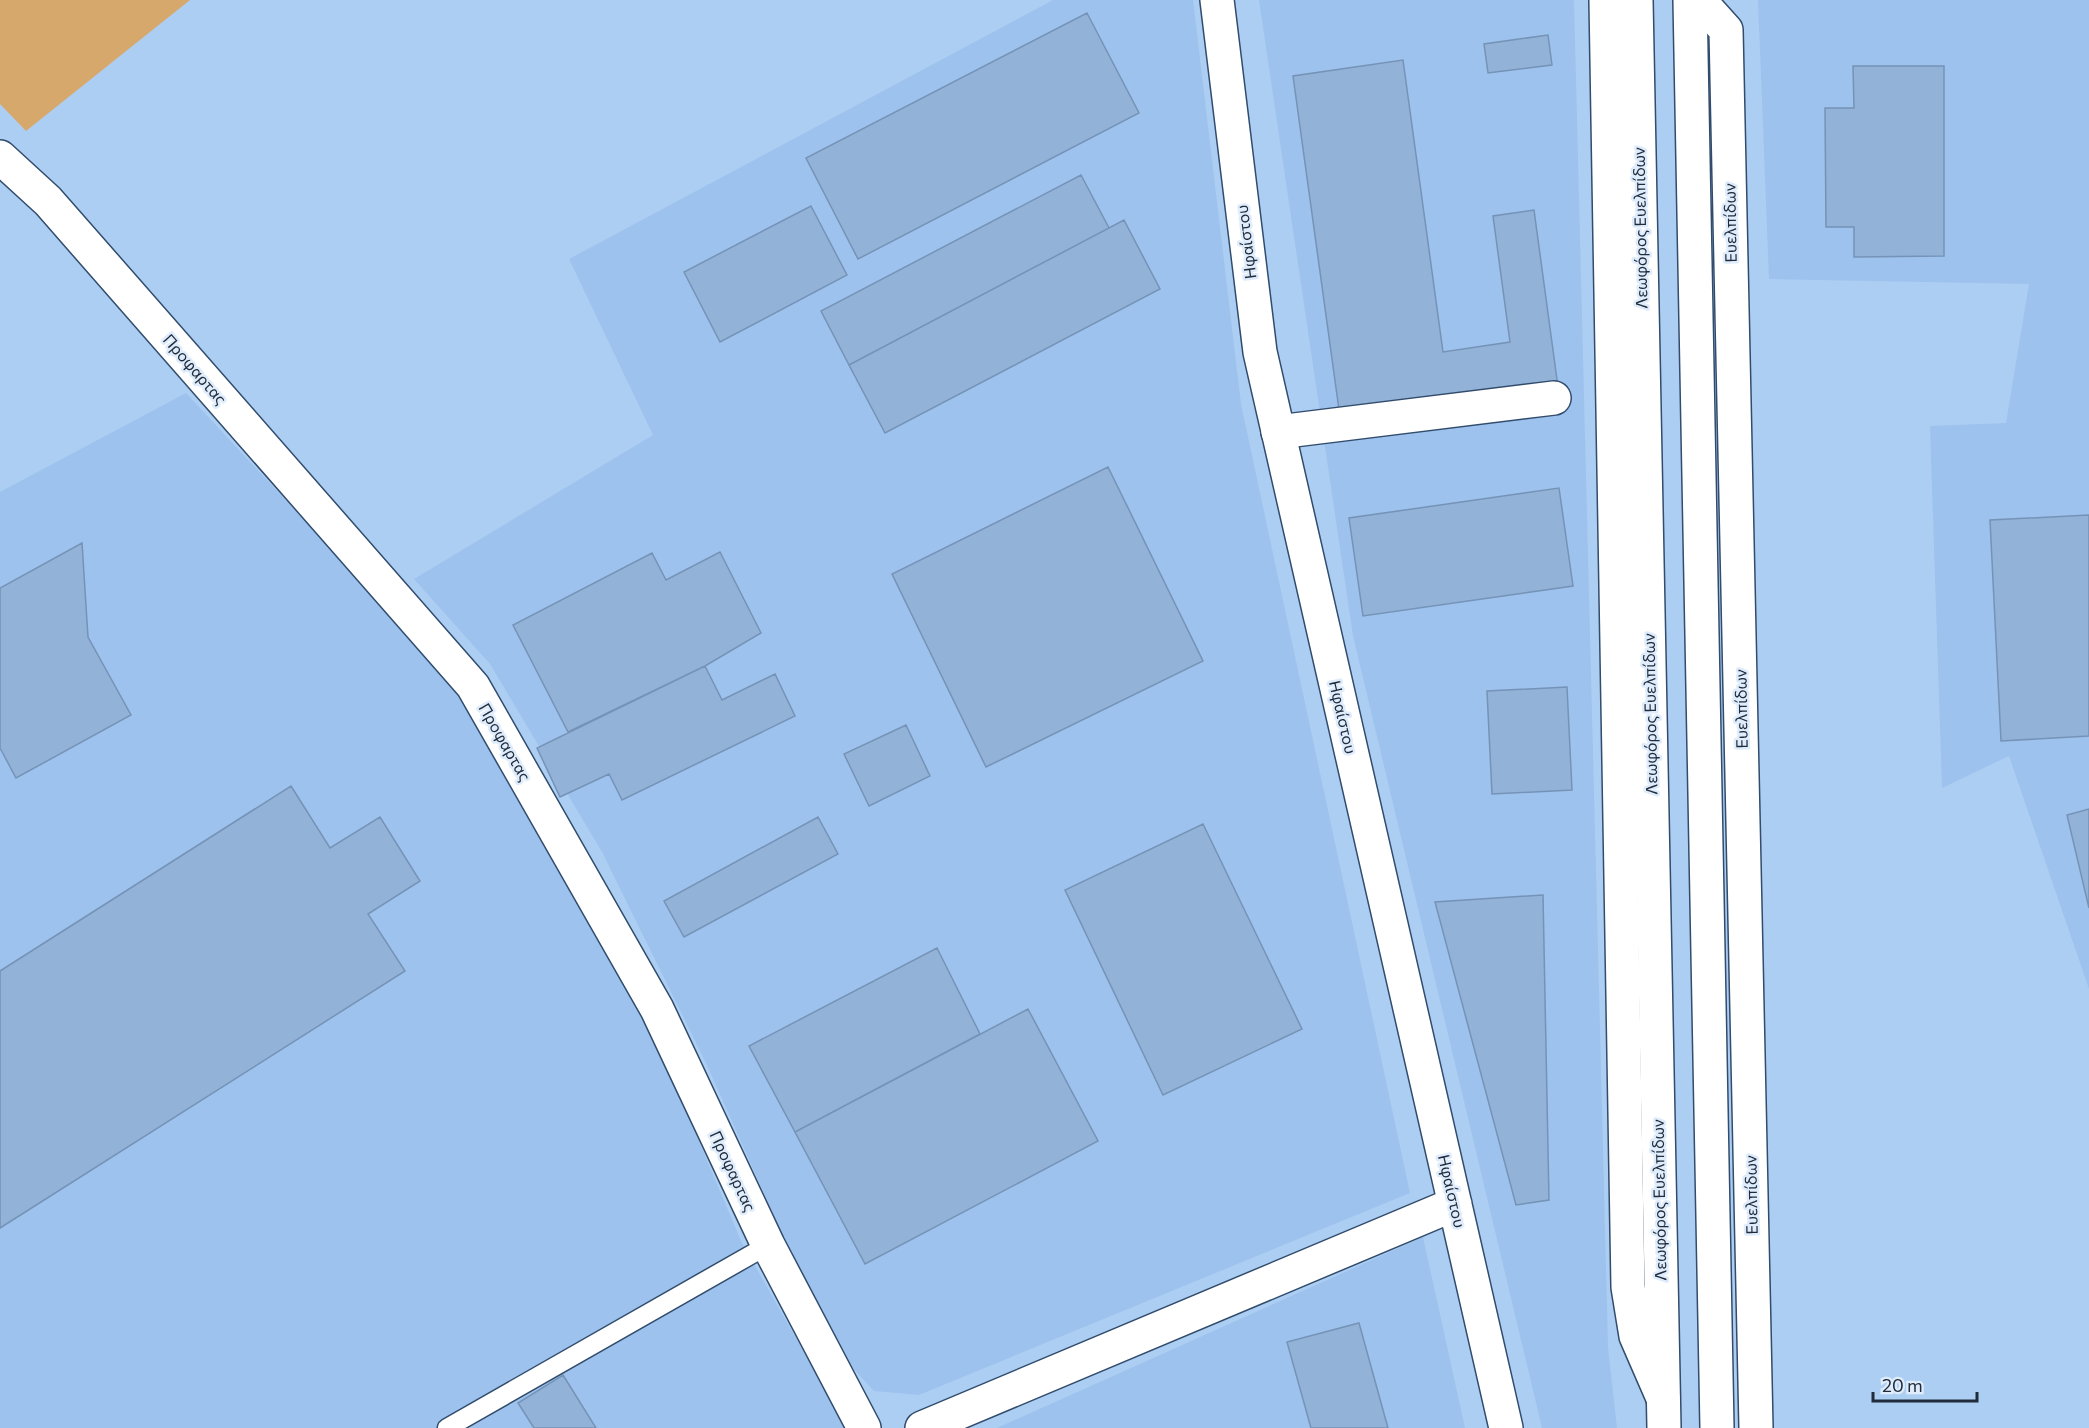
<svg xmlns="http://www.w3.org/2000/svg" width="2089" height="1428" font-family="Commissioner,sans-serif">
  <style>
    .built { fill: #9dc2ed }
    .green { fill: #d7a86b }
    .building { fill: #93b2d7; stroke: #7593b7; stroke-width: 1.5 }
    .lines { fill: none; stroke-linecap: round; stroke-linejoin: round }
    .service-casing { stroke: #314c6c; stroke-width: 21 }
    .minor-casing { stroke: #314c6c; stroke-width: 36 }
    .tertiary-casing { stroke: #314c6c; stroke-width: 36 }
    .primary-casing { stroke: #314c6c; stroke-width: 36 }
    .service { stroke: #fff; stroke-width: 18 }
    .minor { stroke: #fff; stroke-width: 33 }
    .tertiary { stroke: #fff; stroke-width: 33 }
    .primary { stroke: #fff; stroke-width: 33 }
    .labels { text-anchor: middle; stroke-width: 5; stroke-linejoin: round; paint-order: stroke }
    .street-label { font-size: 16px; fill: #202c3b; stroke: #dfecfc }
  </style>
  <rect width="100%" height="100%" fill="#adcef3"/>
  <path class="built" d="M1053,0H1193L1241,404L1410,1193L919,1395L874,1391L831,1344L706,1063L602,852L490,664L414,579L653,435L569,259Z
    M1259,0H1574L1608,1347L1617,1428H1542L1353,636Z
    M1758,0H2089V989L2009,756L1942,788L1930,426L2006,423L2029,284L1769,279Z
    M186,393L465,693L650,1026L742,1243L847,1428H0V492Z
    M1423,1237L1465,1428H997Z"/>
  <path class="green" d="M0,0H190L26,131L0,104Z"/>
  <path class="building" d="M1087,13L1139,113L858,259L806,158Z
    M1548,35L1552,65L1488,73L1484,44Z
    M1403,60L1443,352L1510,342L1493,216L1534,210L1558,387L1340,417L1293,76Z
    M1853,66H1944V256L1854,257V227H1826L1825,108H1854Z
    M1081,175L1109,228L849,365L821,311Z
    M811,206L847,275L720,342L684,272Z
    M1124,220L1160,289L885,433L849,365Z
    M1108,467L1203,661L986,767L892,574Z
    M1559,488L1573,586L1363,616L1349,518Z
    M2089,515V736L2001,741L1990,520Z
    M82,543L88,637L131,715L16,778L0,748V588Z
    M720,552L761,633L705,666L568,732L513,625L652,553L666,580Z
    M705,666L722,700L775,674L795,716L622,800L609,774L560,797L537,748Z
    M1567,687L1572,790L1492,794L1487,691Z
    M906,725L930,776L869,806L844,754Z
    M291,786L330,848L380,817L420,881L368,914L405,971L0,1228V971Z
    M2089,809V908L2067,815Z
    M818,817L838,854L684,937L664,901Z
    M1203,824L1302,1029L1163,1095L1065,890Z
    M1543,895L1549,1200L1516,1205L1435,902Z
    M937,948L980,1034L795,1132L749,1046Z
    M1028,1009L1098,1141L865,1264L795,1132Z
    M1359,1323L1388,1428H1311L1287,1342Z
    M563,1375L596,1428H534L518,1403Z"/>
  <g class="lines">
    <g class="service-casing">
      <path id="service" d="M447,1428L768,1245"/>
    </g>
    <g class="minor-casing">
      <path id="minor" d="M1606,0L1628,1287L1636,1336L1663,1398
        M1699,0L1726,30L1756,1428
        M1278,432L1554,398"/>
    </g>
    <g class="tertiary-casing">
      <path id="tertiary" d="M1217,0L1260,352L1506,1428
        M0,157L48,201L473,686L657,1009L768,1245L864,1428
        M922,1428L1455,1204"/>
    </g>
    <g class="primary-casing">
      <path id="primary" d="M1636,0L1664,1428
        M1690,0L1717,1428"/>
    </g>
    <use href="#service" class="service"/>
    <use href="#minor" class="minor"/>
    <use href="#tertiary" class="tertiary"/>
    <use href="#primary" class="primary"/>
  </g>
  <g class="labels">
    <g class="street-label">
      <text transform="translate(1730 223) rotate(-91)" y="6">Ευελπίδων</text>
      <text transform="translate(1640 228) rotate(-91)" y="6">Λεωφόρος Ευελπίδων</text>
      <text transform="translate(1246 242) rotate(-97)" y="6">Ηφαίστου</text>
      <text transform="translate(195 369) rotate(49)" y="6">Προφαρτας</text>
      <text transform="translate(1741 709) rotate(-91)" y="6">Ευελπίδων</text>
      <text transform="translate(1650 714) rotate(-91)" y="6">Λεωφόρος Ευελπίδων</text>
      <text transform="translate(1343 717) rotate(77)" y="6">Ηφαίστου</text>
      <text transform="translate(505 742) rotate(60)" y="6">Προφαρτας</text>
      <text transform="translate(733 1171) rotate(65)" y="6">Προφαρτας</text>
      <text transform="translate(1452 1191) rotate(77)" y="6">Ηφαίστου</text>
      <text transform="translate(1751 1195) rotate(-91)" y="6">Ευελπίδων</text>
      <text transform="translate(1659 1200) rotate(-91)" y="6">Λεωφόρος Ευελπίδων</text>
    </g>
  </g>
  <path d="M1873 1392v9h104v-9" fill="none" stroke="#202c3b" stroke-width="3"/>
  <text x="1882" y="1392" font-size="18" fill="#202c3b" stroke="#dfecfc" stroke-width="4.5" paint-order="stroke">20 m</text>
</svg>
